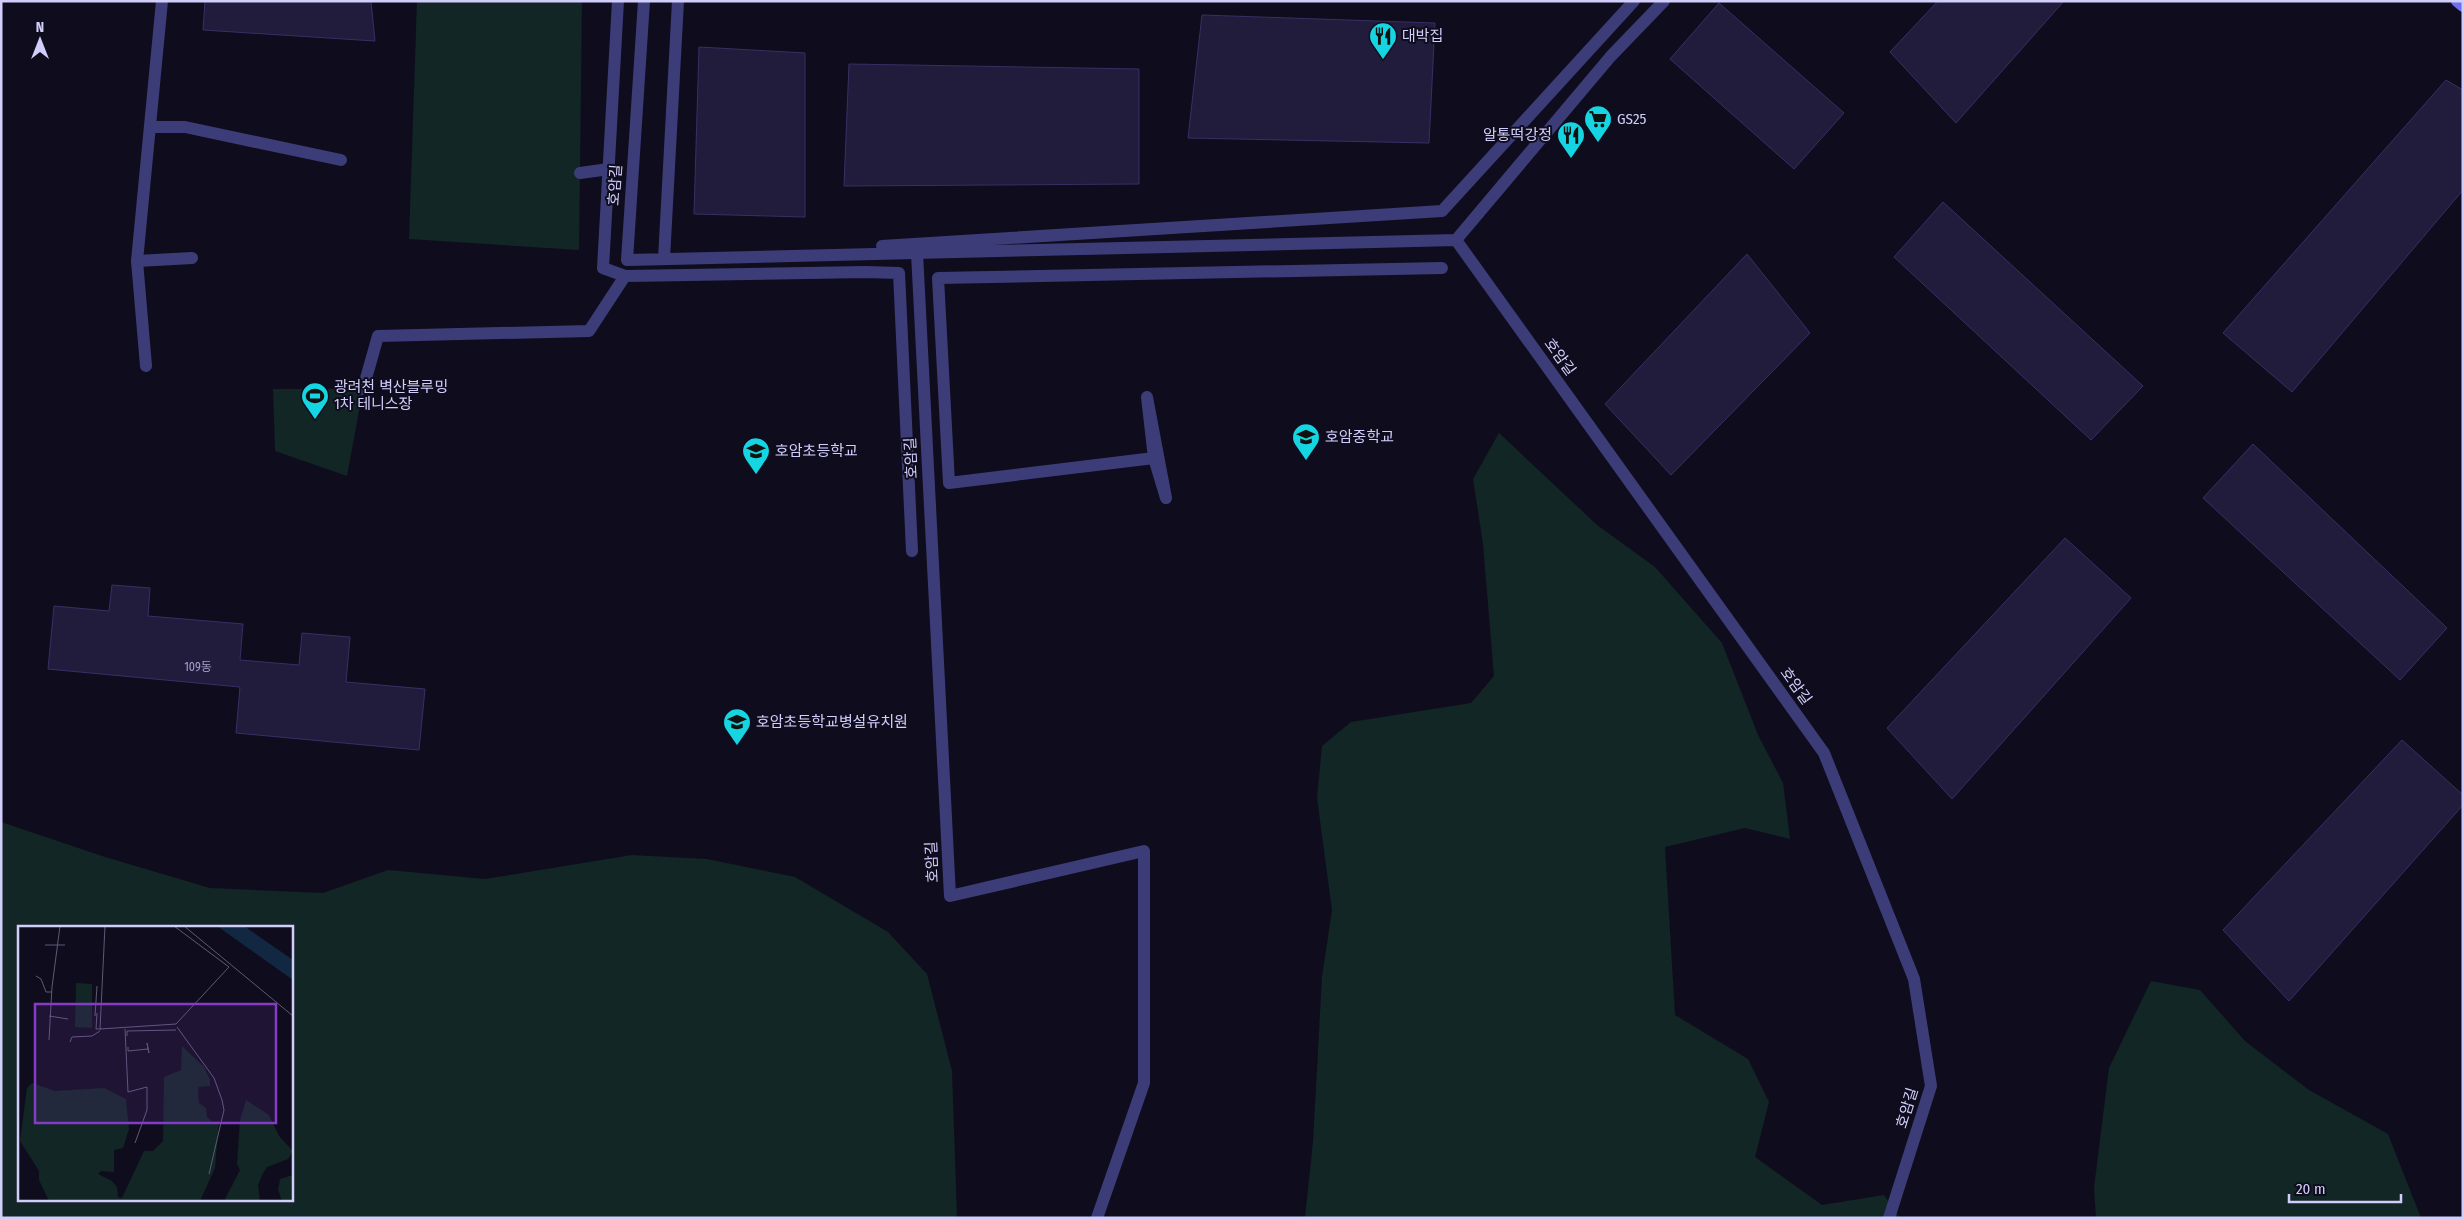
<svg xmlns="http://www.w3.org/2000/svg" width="2464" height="1219" font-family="'Fira Sans Condensed','Noto Sans KR',sans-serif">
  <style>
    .green { fill: #112625; fill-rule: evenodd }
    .building { fill: #211b3c; stroke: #382f66 }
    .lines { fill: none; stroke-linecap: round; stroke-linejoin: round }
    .lane { stroke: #3c3d78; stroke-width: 12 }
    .street { stroke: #3c3d78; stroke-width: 12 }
    .secondary { stroke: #6d6ff2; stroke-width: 12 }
    .labels { text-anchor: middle; stroke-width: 4; stroke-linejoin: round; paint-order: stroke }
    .number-label { font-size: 12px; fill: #a5a1cb }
    .poi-label { font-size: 15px; fill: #d1cefb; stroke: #0f0d1d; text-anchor: start }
    .street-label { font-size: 15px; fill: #d1cefb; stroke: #0f0d1d }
    .inset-road { fill: none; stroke: #5d5a76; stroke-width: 1 }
    .view { fill: #843cc5; fill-opacity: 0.15; stroke: #843cc5; stroke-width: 2.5 }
    .inset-edge { fill: none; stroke: #d1cefb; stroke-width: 2.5 }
  </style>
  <rect width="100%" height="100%" fill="#0f0d1d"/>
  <path class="green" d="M417,1H582L579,250L409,239Z
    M273,389H363L347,476L275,451Z
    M1499,433L1597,525L1655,567L1722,643L1758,735L1783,783L1790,839L1745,828L1665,847L1675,1015L1748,1059L1769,1102L1755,1157L1822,1205L1884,1195L1900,1218H1305L1313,1142L1322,977L1332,910L1317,798L1322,746L1351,722L1471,703L1494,676L1483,544L1473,479Z
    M1,822L105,857L210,888L323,893L388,870L485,879L632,855L707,859L795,877L888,932L927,974L952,1071L957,1218H1ZM19,928H291V1200H19Z
    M2151,981L2200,990L2245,1041L2309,1090L2388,1134L2421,1218H2096L2094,1188L2109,1068Z"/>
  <path class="building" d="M205,1H371L375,41L203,30Z
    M1938,1H2064L1956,123L1890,52Z
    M1719,3L1844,113L1794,169L1670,59Z
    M1202,15L1435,23L1429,143L1188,138Z
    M699,47L805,53V217L694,214Z
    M849,64L1139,69V184L844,186Z
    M2446,80L2463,90V190L2292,392L2223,333Z
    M1943,202L2143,386L2091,440L1894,257Z
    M1747,254L1810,333L1671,475L1605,404Z
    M2253,444L2447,628L2400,680L2203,498Z
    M2065,538L2131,598L1952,799L1887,728Z
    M112,585L150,588L148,616L243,624L240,660L299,665L302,633L350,637L346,682L425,689L419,750L236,733L240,687L48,669L54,606L109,611Z
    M2402,740L2463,795V805L2289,1001L2223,930Z"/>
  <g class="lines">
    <path class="lane" d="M150,127H185L341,160
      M917,253L950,896L1144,851V1083L1097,1218
      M137,261L192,258"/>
    <path class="street" d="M618,1L603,268L625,276
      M644,1L627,260L1456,240L1611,56L1664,1
      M580,173L609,169
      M1456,240L1824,753L1914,979L1931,1086L1889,1218
      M882,246L1442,211L1634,1
      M672,259H664L678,1
      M146,366L137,261L162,1
      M363,389L378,336L589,331L625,276L865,272L899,273L912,551
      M1154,458L1147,397L1166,498L1154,458L949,483L938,278L1442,268"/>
    <path class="secondary" d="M2457,1L2463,6"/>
  </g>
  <defs>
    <g id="restaurant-pin" transform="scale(1.4375)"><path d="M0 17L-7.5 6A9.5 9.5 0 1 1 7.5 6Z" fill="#14d5e1" stroke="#0f0d1d"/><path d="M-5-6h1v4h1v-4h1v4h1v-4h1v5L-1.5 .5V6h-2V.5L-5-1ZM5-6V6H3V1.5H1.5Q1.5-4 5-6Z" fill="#111"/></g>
    <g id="supermarket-pin" transform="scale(1.4375)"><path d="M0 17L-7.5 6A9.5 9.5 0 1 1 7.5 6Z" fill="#14d5e1" stroke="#0f0d1d"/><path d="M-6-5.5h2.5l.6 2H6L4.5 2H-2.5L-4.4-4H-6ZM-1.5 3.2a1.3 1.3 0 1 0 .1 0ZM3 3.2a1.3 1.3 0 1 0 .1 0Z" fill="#111"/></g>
    <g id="stadium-pin" transform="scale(1.4375)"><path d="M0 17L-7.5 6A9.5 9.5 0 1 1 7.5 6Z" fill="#14d5e1" stroke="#0f0d1d"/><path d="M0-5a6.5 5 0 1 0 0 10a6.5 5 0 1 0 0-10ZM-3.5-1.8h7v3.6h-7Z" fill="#111"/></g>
    <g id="school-pin" transform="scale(1.4375)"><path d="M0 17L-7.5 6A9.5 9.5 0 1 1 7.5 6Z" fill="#14d5e1" stroke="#0f0d1d"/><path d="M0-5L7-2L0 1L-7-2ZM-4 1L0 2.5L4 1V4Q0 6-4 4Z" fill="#111"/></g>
  </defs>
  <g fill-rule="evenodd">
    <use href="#restaurant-pin" x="1383" y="36"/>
    <use href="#supermarket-pin" x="1598" y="119"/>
    <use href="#restaurant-pin" x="1571" y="135"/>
    <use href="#stadium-pin" x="315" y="396"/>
    <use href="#school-pin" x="1306" y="437"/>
    <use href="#school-pin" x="756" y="451"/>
    <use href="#school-pin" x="737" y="722"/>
  </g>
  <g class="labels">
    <g class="number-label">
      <text x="198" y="671">109동</text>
    </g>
    <g class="poi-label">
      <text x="1402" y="41">대박집</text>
      <text x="1617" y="124">GS25</text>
      <text x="1552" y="140" text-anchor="end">알통떡강정</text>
      <text x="334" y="392">광려천 벽산블루밍<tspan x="334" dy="17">1차 테니스장</tspan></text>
      <text x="1325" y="442">호암중학교</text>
      <text x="775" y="456">호암초등학교</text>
      <text x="756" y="727">호암초등학교병설유치원</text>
    </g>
    <g class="street-label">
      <text transform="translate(615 185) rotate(-86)" y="5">호암길</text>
      <text transform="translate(1560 357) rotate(54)" y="5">호암길</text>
      <text transform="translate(911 458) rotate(-93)" y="5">호암길</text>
      <text transform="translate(1796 686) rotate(54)" y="5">호암길</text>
      <text transform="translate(932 862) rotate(-93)" y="5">호암길</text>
      <text transform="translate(1907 1108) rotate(-73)" y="5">호암길</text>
    </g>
  </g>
  <g transform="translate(18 926)">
    <rect width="275" height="275" fill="#0f0d1d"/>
    <path d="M58,57L74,58V102L57,101ZM164,120L186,141L192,154V160L180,161L181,177L188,182L189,191L195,196L201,195L197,242L182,275H31L21,254V245L2,215L9,162L14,157L37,165L86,162L108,173L111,203L105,222L96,224V246L83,245L80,248L94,255L99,261L100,271L104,272L126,225H135L145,215L146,151L163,144ZM228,174L251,189L261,210L275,225L270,233L249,241L245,247L240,259L242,275H206L222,244L219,238L222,194ZM275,249V275H264L260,264L262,253Z" fill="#112625"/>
    <path d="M199,0H226L275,34V54Z" fill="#122742"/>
    <path class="inset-road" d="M87,0L82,103L158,98L211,41L156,0M166,0L275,90M27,19H47M18,50L23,53L28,66H34M79,87L78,103H83M31,90L50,93M77,90L79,60M159,101L196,152L204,174L206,184L191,248M107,103L110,166L129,161V184L117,217M109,110V105L158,104M31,114L34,61L42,0M52,116L54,111L74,110L82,105M110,121V125L130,123L131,127L129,117L130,123"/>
    <path class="view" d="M17,78H258V197H17Z"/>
    <rect width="275" height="275" class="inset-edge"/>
  </g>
  <rect width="2464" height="1219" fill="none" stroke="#d1cefb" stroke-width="5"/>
  <g transform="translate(40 40)" stroke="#0f0d1d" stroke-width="4" paint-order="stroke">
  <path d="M0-4L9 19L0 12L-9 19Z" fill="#d1cefb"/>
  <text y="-8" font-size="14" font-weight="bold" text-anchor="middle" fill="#d1cefb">N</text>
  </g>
  <path d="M2289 1194v8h112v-8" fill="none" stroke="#d1cefb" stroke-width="2.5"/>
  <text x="2296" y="1194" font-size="15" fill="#d1cefb" stroke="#0f0d1d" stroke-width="4" paint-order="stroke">20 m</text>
</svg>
